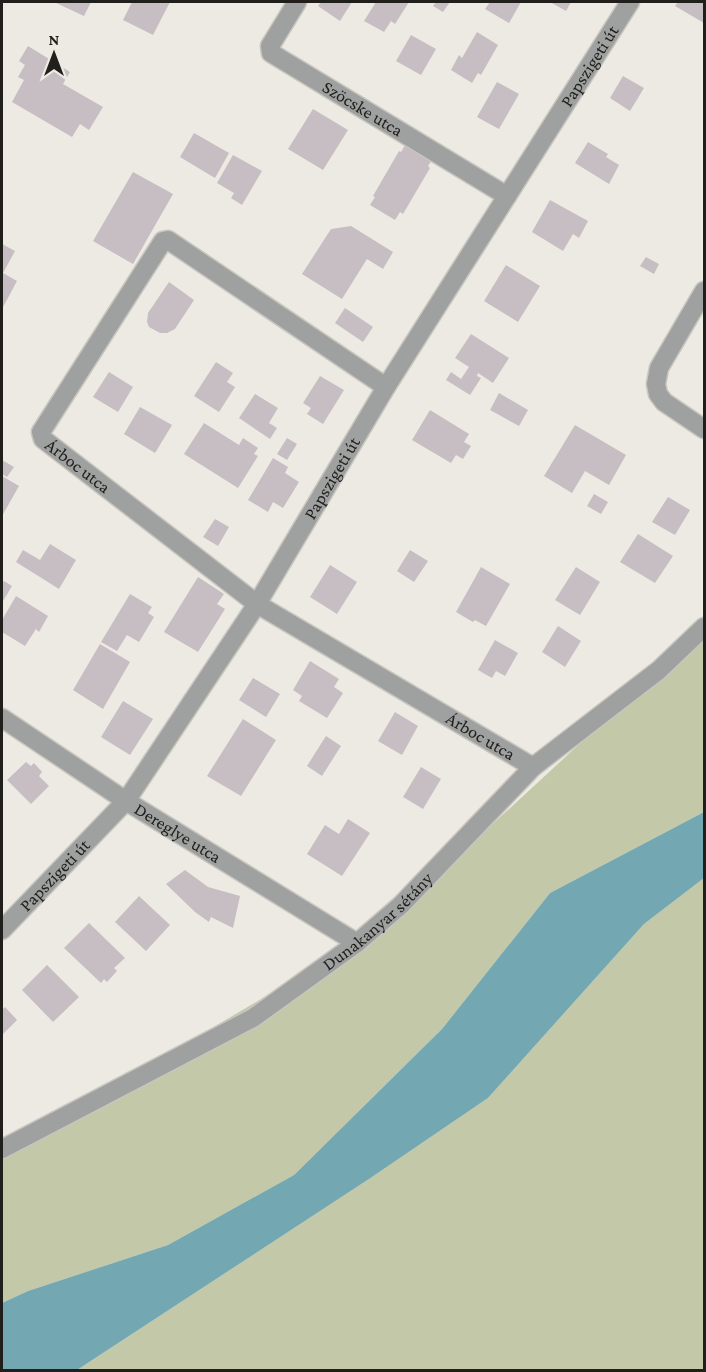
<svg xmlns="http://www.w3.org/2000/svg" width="706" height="1372" font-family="'Crimson Pro',serif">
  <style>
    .green { fill: #c3c8a8 }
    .water { fill: #73a8b2 }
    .building { fill: #c6bec2 }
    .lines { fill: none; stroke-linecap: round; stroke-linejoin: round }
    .minor-casing { stroke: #c8c5bf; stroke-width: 21 }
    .minor { stroke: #9ea1a0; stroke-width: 18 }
    .labels { text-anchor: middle; stroke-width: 4.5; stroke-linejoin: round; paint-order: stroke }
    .street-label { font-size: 18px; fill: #201f1c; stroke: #edeae3 }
  </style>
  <rect width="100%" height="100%" fill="#edeae3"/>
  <path class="green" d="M704,629V812L550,893L442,1029L294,1175L168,1245L28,1291L2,1303V1152L378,930Z
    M704,878V1370H77L369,1179L488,1098L644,924Z"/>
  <path class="water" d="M704,812V878L644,924L488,1098L369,1179L77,1370H2V1303L28,1291L168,1245L294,1175L442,1029L550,893Z"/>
  <path class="building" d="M54,2H91L84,16Z
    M132,2H170L153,35L123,20Z
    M321,2H352L340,21L318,6Z
    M376,2H409L395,24L391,21L384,32L364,21Z
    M436,2H450L443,12L433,6Z
    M490,2H521L509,23L485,9Z
    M550,2H571L566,11Z
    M678,2H704V23L675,6Z
    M477,32L498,45L481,75L478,73L472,83L451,70L459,55L462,58Z
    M411,35L436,49L421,75L396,61Z
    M28,46L70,72L63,84L103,107L89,130L80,124L72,137L12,102L24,80L18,77L25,65L19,61Z
    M623,76L644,88L630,111L610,98Z
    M497,82L519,94L499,129L477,117Z
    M313,109L348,130L323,170L288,149Z
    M194,133L229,153L215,178L180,157Z
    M407,142L434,157L428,166L430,168L403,214L400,212L395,220L370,205L375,197L373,196L399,151L401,152Z
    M588,142L608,154L606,157L619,165L609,184L575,163Z
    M233,155L262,171L242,205L231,198L234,193L217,183Z
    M133,172L173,194L133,264L93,241Z
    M550,200L588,221L579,238L573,234L563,251L532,232Z
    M351,226L393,252L383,269L367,259L342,299L302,274L331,229Z
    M2,244L15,251L3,273L17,281L2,309Z
    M646,257L659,264L654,274L640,266Z
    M506,265L540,286L518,322L484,301Z
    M169,282L194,300L175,329L167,333H160L149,327L147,322L148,313Z
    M345,308L373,327L363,342L335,323Z
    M471,334L509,358L493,383L478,373L477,376L481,378L470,395L446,380L451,372L461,379L469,367L455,358Z
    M216,362L233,373L227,382L235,387L219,412L194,396Z
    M109,372L133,387L118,412L93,397Z
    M320,376L344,390L323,424L307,414L311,408L303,403Z
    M499,393L528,410L519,426L490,410Z
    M255,394L278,408L269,423L277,428L270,439L239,418Z
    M140,407L172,425L155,453L124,434Z
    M430,410L469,434L464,442L471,446L463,459L456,455L451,463L412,440Z
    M204,423L239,445L243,438L258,448L254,454L258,456L238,488L184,454Z
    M575,425L626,455L609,485L585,471L572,493L544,476Z
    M287,438L297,444L287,460L277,454Z
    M273,458L288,467L285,473L299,482L283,508L273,502L268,512L248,500Z
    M2,460L14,467L7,477L2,474Z
    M2,476L19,486L2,516Z
    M594,494L608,502L601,514L587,506Z
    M668,497L690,510L675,535L652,522Z
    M215,519L229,527L218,546L203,537Z
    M638,534L673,556L655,583L620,562Z
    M50,544L76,560L59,589L16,562L23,550L40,560Z
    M410,550L428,561L414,582L397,571Z
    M330,565L357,582L337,614L310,597Z
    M481,567L510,584L486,626L475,620L473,622L456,612Z
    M576,567L600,582L580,615L555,600Z
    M198,577L224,594L217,604L225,609L198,652L164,632Z
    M4,581L12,586L3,601L2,600V584Z
    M130,594L152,607L148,613L154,617L139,642L127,635L117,651L101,642Z
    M16,596L48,616L39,632L36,629L25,646L2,632V620Z
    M558,626L581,641L565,667L542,652Z
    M495,640L518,653L505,676L496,671L492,678L478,670Z
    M100,644L130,662L103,709L73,690Z
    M310,661L339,679L334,687L343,693L327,718L299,701L302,696L293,690Z
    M253,678L280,694L266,717L239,700Z
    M123,701L153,719L130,755L101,737Z
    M395,712L418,726L402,755L378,741Z
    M243,719L276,740L241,796L207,776Z
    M326,736L341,746L322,776L307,766Z
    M26,762L31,766L34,763L42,772L39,776L49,786L31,804L7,780Z
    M421,767L441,779L423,809L403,797Z
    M348,819L370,833L342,876L307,854L325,825L339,834Z
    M185,870L208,887L240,896L233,928L211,917L209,922L195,912L166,884Z
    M139,896L170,925L146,951L115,922Z
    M89,923L125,958L114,968L117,971L107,982L104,979L101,983L64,948Z
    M47,965L79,997L53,1022L22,990Z
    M5,1007L17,1020L2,1035V1010Z"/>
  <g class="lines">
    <g class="minor-casing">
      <g id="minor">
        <path id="s1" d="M297,2L270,46L271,53L507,196"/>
        <path d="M704,291L659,368L656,384L658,394L664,402L704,429"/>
        <path id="s2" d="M386,387L168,240L163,241L41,432L43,439L257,604L533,767"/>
        <path id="s3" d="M2,718L126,801L357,943"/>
        <path id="s4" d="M2,930L126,801L257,604L386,387L630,2"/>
        <path id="s5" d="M2,1149L253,1018L357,943L401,905L533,767L659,670L704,627"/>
      </g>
    </g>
    <use href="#minor" class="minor"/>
  </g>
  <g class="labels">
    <g class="street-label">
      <text dy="6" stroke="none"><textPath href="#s4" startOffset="1048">Papszigeti út</textPath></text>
      <text dy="6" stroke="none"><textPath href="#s1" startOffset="166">Szöcske utca</textPath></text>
      <text dy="6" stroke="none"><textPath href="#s2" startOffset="546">Árboc utca</textPath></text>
      <text dy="6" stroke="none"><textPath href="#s4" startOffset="562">Papszigeti út</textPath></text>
      <text dy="6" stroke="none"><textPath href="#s2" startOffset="1032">Árboc utca</textPath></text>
      <text dy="6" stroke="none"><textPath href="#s3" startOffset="210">Dereglye utca</textPath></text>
      <text dy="6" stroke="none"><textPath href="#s4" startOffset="76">Papszigeti út</textPath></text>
      <text dy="6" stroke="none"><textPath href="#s5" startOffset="441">Dunakanyar sétány</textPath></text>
    </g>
  </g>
  <rect width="706" height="1372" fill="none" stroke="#201f1c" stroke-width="6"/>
  <g transform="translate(54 54)" stroke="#edeae3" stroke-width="4.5" paint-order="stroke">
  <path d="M0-4.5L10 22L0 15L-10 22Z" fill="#201f1c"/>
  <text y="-9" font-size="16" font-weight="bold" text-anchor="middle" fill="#201f1c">N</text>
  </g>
</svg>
